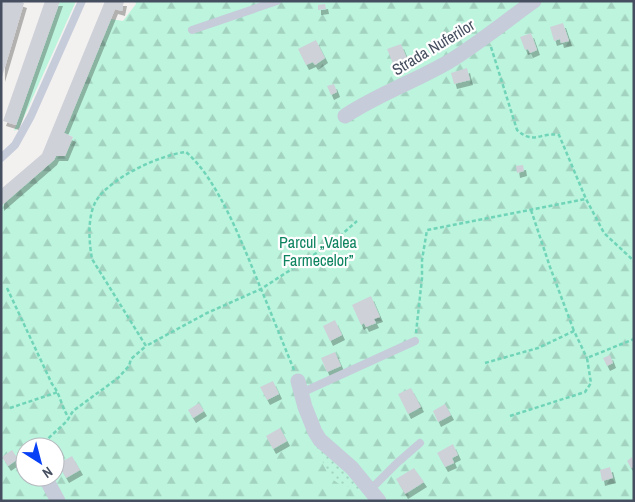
<svg xmlns="http://www.w3.org/2000/svg" width="635" height="502" font-family="'Archivo Narrow',sans-serif">
  <style>
    .grass { fill: #bcf4dd }
    .forest { fill: url(#forest-firs); fill-rule: evenodd }
    .park { fill: url(#park-dots) }
    .building { fill: #cfd1d9; filter: url(#shadow) }
    .lines { fill: none; stroke-linecap: round; stroke-linejoin: round }
    .path { stroke: #70d5b8; stroke-width: 2.5; stroke-dasharray: 4 2.5; stroke-linecap: butt }
    .service { stroke: #c6ccda; stroke-width: 8 }
    .minor { stroke: #c6ccda; stroke-width: 15 }
    .labels { text-anchor: middle; stroke-width: 4.5; stroke-linejoin: round; paint-order: stroke }
    .street-label { font-size: 16px; fill: #464f60; stroke: #fff }
    .park-label { font-size: 16px; fill: #0e8461; stroke: #fff }
  </style>
  <defs>
    <pattern id="forest-firs" width="22" height="20" patternUnits="userSpaceOnUse" patternTransform="scale(1.25)"><rect width="22" height="20" fill="#bcf4dd"/><path d="M5 1l3.5 6h-7zM16 11l3.5 6h-7z" fill="#a3d3c0"/></pattern>
    <pattern id="park-dots" width="8" height="8" patternUnits="userSpaceOnUse" patternTransform="scale(1.25)"><rect width="8" height="8" fill="#bcf4dd"/><path d="M2 2h.1M6 6h.1" fill="none" stroke="#a3d3c0" stroke-width="1.8" stroke-linecap="round"/></pattern>
    <filter id="shadow"><feDropShadow dx="3" dy="5" stdDeviation="0" flood-color="#0004"/></filter>
  </defs>
  <rect width="100%" height="100%" fill="#f3f1f0"/>
  <path class="grass" d="M60,1H76L19,128L14,131Z"/>
  <path class="forest" d="M135,1H634V501H1V206L54,160L56,156H65L73,137L64,133L111,19L123,21L136,4ZM25,447H55V477H25Z"/>
  <path class="park" d="M304,416L360,487L356,491L345,485L342,486L329,477Z"/>
  <path class="building" d="M1,1H18L24,3L2,77Z
    M45,1H60L16,125L3,121Z
    M105,1H124L122,11L115,9L64,133L73,137L65,156H56L54,160L1,206V189L42,154Z
    M325,4L326,9L318,10V5Z
    M563,23L569,41L561,43L560,39L554,41L550,27Z
    M531,33L537,50L530,53L528,49L525,50L520,37Z
    M316,40L325,58L315,65L313,62L306,65L298,49Z
    M401,44L408,61L394,66L387,49Z
    M467,68L470,80L454,84L451,73Z
    M334,84L337,92L331,95L327,86Z
    M523,165L524,171L517,173L516,166Z
    M371,296L380,317L374,319L376,323L366,327L364,323L361,325L352,305Z
    M335,320L342,335L330,341L323,326Z
    M335,352L341,366L327,372L321,358Z
    M610,355L613,363L607,366L603,358Z
    M273,381L279,394L267,400L260,387Z
    M411,388L421,407L408,414L398,394Z
    M199,403L204,411L193,418L188,410Z
    M445,404L451,415L438,422L433,411Z
    M280,428L287,441L273,449L266,436Z
    M453,444L458,455L452,458L454,463L445,467L437,453Z
    M12,450L18,459L8,466L2,457Z
    M72,456L80,470L66,478L58,464Z
    M632,457L634,467L631,468L627,461Z
    M610,467L613,478L602,481L600,470Z
    M414,468L424,482L405,494L396,479Z"/>
  <g class="lines">
    <path class="path" d="M491,47L517,130C534,145 540,132 559,135L586,199
      M531,210L550,267L574,331
      M7,288L52,384C61,395 61,407 69,418
      M416,333L422,278V260L427,230L586,199L604,233L634,261
      M485,363L538,348L574,331L587,358
      M294,370L264,296L261,289C244,248 219,180 186,152C159,155 110,178 96,201C87,217 89,242 92,259L146,346L207,313L261,289L332,243L357,221
      M10,408L58,392
      M510,416L585,392L591,383L587,358L634,339
      M39,447L67,421L73,411L118,378L129,366L131,359L146,346"/>
    <path class="service" d="M192,30L277,1
      M1,158L15,145L31,116L82,1
      M301,393L415,341
      M370,490L397,463L420,443"/>
    <path class="minor" d="M345,116C378,94 416,81 450,61C479,43 506,21 534,1
      M298,381L305,407L315,432L320,440L352,468L379,501
      M45,477L58,501"/>
  </g>
  <g class="labels">
    <g class="street-label">
      <text transform="translate(433 47) rotate(-31)" y="6">Strada Nuferilor</text>
    </g>
    <g class="park-label">
      <text x="318" y="248">Parcul „Valea<tspan x="318" dy="18">Farmecelor”</tspan></text>
    </g>
  </g>
  <rect width="635" height="502" fill="none" stroke="#464f60" stroke-width="5"/>
  <g transform="translate(40 462) rotate(144)"><circle r="24" fill="#ffffff" stroke="#b5b9bf"/>
  <path d="M0-4L9 19L0 12L-9 19Z" fill="#0840f6"/>
  <text y="-8" font-size="14" font-weight="bold" text-anchor="middle" fill="#464f60">N</text>
  </g>
</svg>
